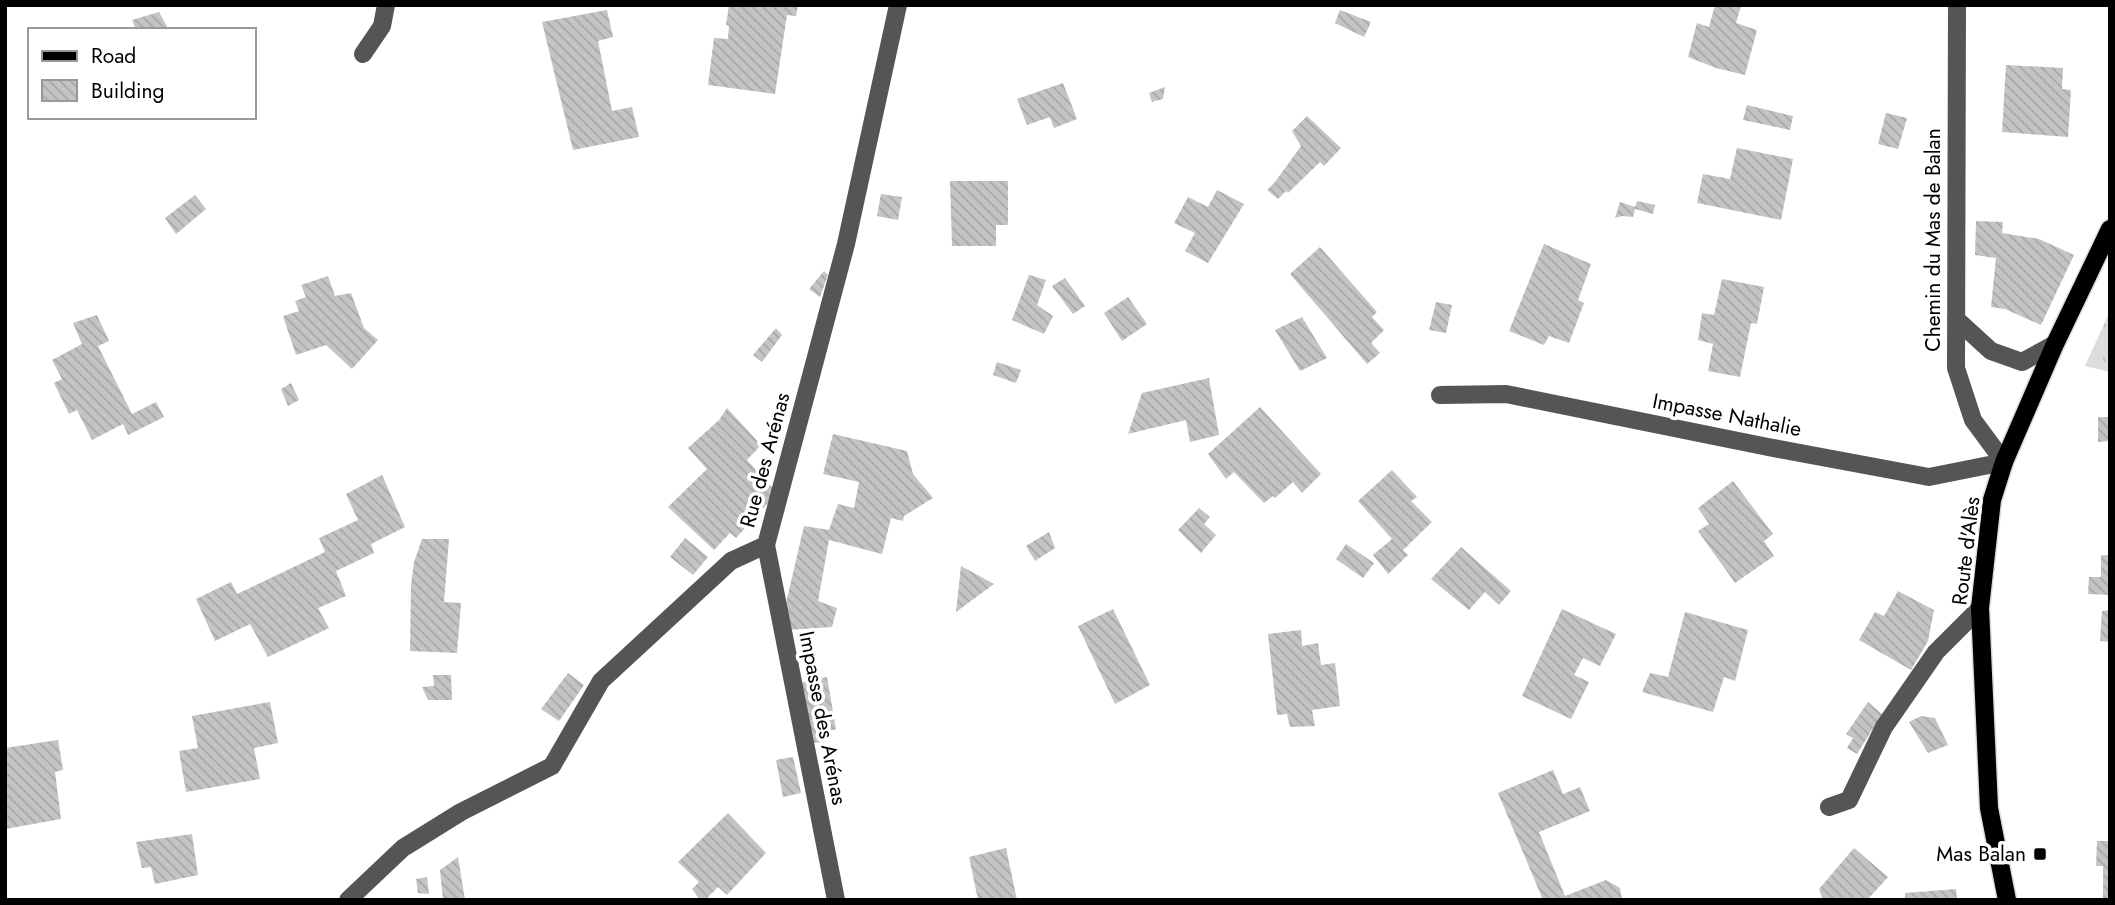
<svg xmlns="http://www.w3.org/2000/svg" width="2115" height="905" font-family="Jost,sans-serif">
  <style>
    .grass { fill: url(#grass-tufts) }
    .building { fill: url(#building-back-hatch) }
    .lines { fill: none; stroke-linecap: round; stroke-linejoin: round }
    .major-casing { stroke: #dbdbdb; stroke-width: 21 }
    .minor { stroke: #555; stroke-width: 18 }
    .major { stroke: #000; stroke-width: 18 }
    .poi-dot { fill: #000; stroke: #fff; stroke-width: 2.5 }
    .labels { text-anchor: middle; stroke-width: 7; stroke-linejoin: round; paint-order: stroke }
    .street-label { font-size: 21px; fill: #000; stroke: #fff }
    .poi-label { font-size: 21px; fill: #000; stroke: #fff; text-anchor: end }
  </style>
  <defs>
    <pattern id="grass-tufts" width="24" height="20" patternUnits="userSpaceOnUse" patternTransform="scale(1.75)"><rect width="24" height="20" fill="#dcdcdc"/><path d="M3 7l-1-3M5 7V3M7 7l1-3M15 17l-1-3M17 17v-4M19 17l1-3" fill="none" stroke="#bbb"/></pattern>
    <pattern id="building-back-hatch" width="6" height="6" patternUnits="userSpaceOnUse" patternTransform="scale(1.75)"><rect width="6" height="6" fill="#c4c4c4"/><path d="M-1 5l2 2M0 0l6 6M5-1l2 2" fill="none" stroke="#a7a7a7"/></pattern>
  </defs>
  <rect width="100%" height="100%" fill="#fff"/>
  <path class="grass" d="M2110,311V372L2085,366Z"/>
  <path class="building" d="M729,5H798L796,16L787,15L775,94L708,85L714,38L728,39L729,26L726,25Z
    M1715,5L1741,6L1736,23L1757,30L1745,75L1716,68L1688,57L1697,23L1709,27Z
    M607,10L613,37L598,41L612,111L632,107L639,137L573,150L542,22Z
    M1340,10L1371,22L1364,37L1335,23Z
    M159,12L169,30H136L132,20Z
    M2006,65L2063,68L2062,89L2071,90L2068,137L2002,132Z
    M1063,83L1077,119L1054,128L1050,117L1027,125L1017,99Z
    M1165,87L1163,99L1152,102L1149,93Z
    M1747,105L1793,116L1790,130L1743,120Z
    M1886,113L1907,118L1898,149L1878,144Z
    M1307,116L1341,148L1324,166L1320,162L1288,193L1286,191L1278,199L1267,190L1275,182L1301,146L1292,131Z
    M1737,148L1793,159L1781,220L1697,203L1703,174L1730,179Z
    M950,181H1008V225H996V246H952Z
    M1217,190L1244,204L1208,263L1185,251L1195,233L1174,223L1188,197L1208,207Z
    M881,194L902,197L898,220L877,216Z
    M195,195L206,209L176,234L165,218Z
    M1637,201L1655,205L1653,214L1635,209L1633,217L1622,216L1615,218L1620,202L1635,207Z
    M1976,221L2003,222L2002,233L2039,239L2074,255L2041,325L2005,309L1991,307L1996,258L1975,255Z
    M1544,244L1591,264L1578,300L1584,303L1569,343L1549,336L1544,345L1509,331Z
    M1320,247L1377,312L1372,317L1384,330L1371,343L1380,353L1367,364L1290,274Z
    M824,271L828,275L820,297L809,289Z
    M1029,275L1046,280L1037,305L1053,316L1044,334L1012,320Z
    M328,276L335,296L351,293L364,328L378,340L352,369L326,345L296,355L283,316L299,311L295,301L306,297L301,285Z
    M1065,278L1085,306L1073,314L1052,286Z
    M1722,279L1764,287L1757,324L1751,323L1740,377L1708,371L1713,344L1698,340L1702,313L1714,315Z
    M1128,297L1147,324L1122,341L1104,313Z
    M1436,302L1452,305L1446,333L1429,330Z
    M97,315L109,341L98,346L132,414L156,402L164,417L128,435L123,424L92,440L77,410L69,414L54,383L62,379L52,360L82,344L73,323Z
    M1302,317L1327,358L1300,371L1275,330Z
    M776,328L782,335L762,362L753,355Z
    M997,362L1021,370L1016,383L993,375Z
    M1209,378L1219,435L1190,442L1186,420L1128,434L1142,393Z
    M291,383L299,400L288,406L281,389Z
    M1260,407L1321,474L1302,493L1293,482L1275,498L1273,496L1264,503L1234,472L1226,479L1208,454Z
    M727,408L761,445L747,460L777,493L736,538L730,533L714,550L668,507L707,469L688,448L719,420Z
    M2098,417H2110V441L2098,442Z
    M833,434L907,451L913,474L933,498L904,516L903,521L891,518L882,554L829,540L818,601L837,608L832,627L788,630L783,616L804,526L829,530L838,504L854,508L859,482L823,474Z
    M1392,470L1417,497L1411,501L1432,522L1403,550L1408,555L1388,574L1373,555L1392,539L1358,501Z
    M382,475L405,527L371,544L374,553L336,571L346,596L318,608L329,628L268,657L250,624L215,641L196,599L231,582L237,594L325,552L319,538L358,520L346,494Z
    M1733,481L1773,534L1764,541L1774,556L1735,583L1698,531L1709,524L1698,508Z
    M1199,508L1210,517L1204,524L1216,535L1201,553L1178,530Z
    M1049,532L1055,548L1035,561L1026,546Z
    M685,538L708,557L693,575L670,557Z
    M422,539H449L444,602L461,603L457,653L410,651L411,585L414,562Z
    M1346,544L1374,563L1363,578L1336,559Z
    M1461,547L1511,591L1499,605L1485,592L1469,610L1431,579Z
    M2101,555H2110V595L2088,594L2089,577H2101Z
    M961,566L994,584L956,612Z
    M1898,591L1934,610L1928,641L1911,670L1859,640L1875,612L1884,616Z
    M1113,609L1150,685L1115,704L1078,626Z
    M1562,609L1616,634L1600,666L1583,658L1574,675L1589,682L1571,719L1522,696Z
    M2110,610V642L2100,641L2102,611Z
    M1685,612L1748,630L1735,681L1724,677L1713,712L1642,692L1650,673L1668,677Z
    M1301,630L1302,646L1318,643L1321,665L1335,663L1340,706L1312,710L1315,726L1290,727L1287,714L1277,715L1268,634Z
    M568,673L584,685L559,721L541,709Z
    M433,675H451L452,700H428L422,687L434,686Z
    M827,677L836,729L824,733L825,742L810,743L799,683Z
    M270,702L278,743L254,748L260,779L186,792L179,751L198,748L192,716Z
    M1868,702L1882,714L1857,754L1847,748L1853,738L1846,734Z
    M1921,716L1935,718L1948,745L1928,753L1909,722Z
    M58,740L63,770L55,772L61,819L5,829V748Z
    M793,757L801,793L783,797L776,760Z
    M1553,770L1563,794L1580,787L1590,811L1539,832L1565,896L1606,880L1620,888L1622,900H1543L1498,793Z
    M728,813L766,853L727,895L718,887L705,900H700L692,889L699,882L678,862Z
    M192,834L198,875L155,884L151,867L142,868L136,842Z
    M2097,841H2110V900H2103V866H2096Z
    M1006,848L1017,900H978L969,857Z
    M1854,848L1888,877L1867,900H1823L1819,889Z
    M458,857L465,900H443L440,870Z
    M427,877L429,894L418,893L416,879Z
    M1956,889L1957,900H1905V893Z"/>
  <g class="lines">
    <g class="major-casing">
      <path id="major" d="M2007,900L1989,808L1980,608L1992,500L2004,462L2055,344L2110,229"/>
    </g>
    <path class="minor" d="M363,54L382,26L386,5
      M1956,319L1991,351L2022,362L2055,344
      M1440,395L1506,394L1768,447L1929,477L2004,462L1973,420L1956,368L1957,5
      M766,545L836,900
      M1829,807L1849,800L1884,727L1936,652L1980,608
      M348,900L403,848L461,812L552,766L601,681L731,561L766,545L846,244L898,5"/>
    <use href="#major" class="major"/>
  </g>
  <rect class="poi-dot" x="2033" y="847" width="14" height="14" rx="3.5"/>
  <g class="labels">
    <g class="street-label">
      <text transform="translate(1933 240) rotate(-90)" y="7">Chemin du Mas de Balan</text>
      <text transform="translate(1727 415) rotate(11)" y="7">Impasse Nathalie</text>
      <text transform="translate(765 460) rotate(-75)" y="7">Rue des Arénas</text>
      <text transform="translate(1966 551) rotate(-83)" y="7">Route d'Alès</text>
      <text transform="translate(823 718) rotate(79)" y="7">Impasse des Arénas</text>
    </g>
    <g class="poi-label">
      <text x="2026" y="861">Mas Balan</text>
    </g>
  </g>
  <rect width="2115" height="905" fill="none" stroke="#000000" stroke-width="14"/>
  <rect x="28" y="28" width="228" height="91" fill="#ffffff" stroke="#999999" stroke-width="2"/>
  <rect x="42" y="51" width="35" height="10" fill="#000000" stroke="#999999" stroke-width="2"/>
  <text x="91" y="63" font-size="21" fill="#000000">Road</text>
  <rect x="42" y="80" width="35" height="21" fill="url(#building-back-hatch)" stroke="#999999" stroke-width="2"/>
  <text x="91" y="98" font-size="21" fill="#000000">Building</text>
</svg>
